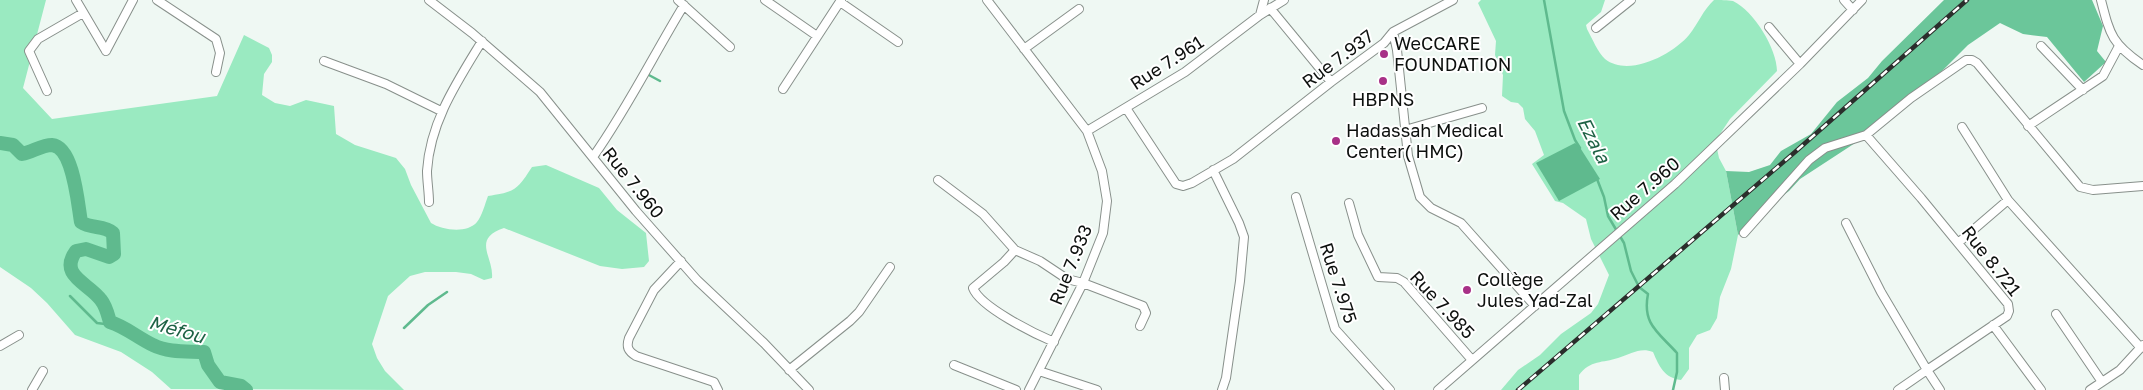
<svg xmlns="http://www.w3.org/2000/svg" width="2143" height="390" font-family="'Golos Text',sans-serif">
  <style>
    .green { fill: #9aeac1 }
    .forest { fill: #6bc69a }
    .water { fill: #5fba8e }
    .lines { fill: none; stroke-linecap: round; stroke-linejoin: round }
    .stream { stroke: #5fba8e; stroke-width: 2.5 }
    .river { stroke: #5fba8e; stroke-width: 14 }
    .minor-casing { stroke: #88908b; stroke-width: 10 }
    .minor { stroke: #fff; stroke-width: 8 }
    .rail-casing { stroke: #2b2e2c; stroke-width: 4.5 }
    .rail { stroke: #fff; stroke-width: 2.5; stroke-dasharray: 8; stroke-linecap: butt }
    .poi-dot { fill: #a83187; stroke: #fff; stroke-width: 2 }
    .labels { text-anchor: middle; stroke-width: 4; stroke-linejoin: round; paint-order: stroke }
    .poi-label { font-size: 18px; fill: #0d100e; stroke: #fff; text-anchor: start }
    .street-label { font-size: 18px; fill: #0d100e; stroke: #fff }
    .water-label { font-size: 19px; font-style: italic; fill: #1e6245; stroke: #fff }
  </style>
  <rect width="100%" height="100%" fill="#eff8f3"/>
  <path class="green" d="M0,0H46L23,88L52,119L217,96L244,35L269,48L272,55V62L264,74L262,95L275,103L290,106L306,100L334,106L336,134L355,145L396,158L405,169L411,185L431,223C442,230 467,234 477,222C482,216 485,204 488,196C515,192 517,190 532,167L546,165L599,188L617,210L646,233L649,261L644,267L622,269L600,266L504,228C471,239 494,257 492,278L484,280L471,274L456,272H425L410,276L388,296L372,344L377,358L385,371L404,390L171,389L152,372L121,352L75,335L47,303L31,288L0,267Z
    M1481,0H1605L1601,12L1586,25L1587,29C1592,38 1598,53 1605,59C1629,78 1673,54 1689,35C1698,24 1703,10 1714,0C1720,0 1728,0 1733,1C1754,11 1777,49 1777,71L1730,119L1718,137L1716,144L1719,158L1726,171L1738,235L1731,269L1720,297L1717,318L1710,330L1697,335L1689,348V369L1681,380C1664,378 1659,366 1653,352C1640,347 1631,354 1618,358C1603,363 1590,360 1579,375V390H1501L1518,370L1540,355L1561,334L1591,313L1598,304L1609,275L1591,239L1586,219L1563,203L1555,201L1532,164L1544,155L1535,131L1525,119L1523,108L1518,103L1511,102L1502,96L1503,75L1495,55L1496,41L1478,3Z"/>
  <path class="forest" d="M1944,0H2092L2103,26L2097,51L2106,62L2084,82L2047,37L2023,34L2000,23L1968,45L1942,71L1891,110L1872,132L1800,179L1789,191L1765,209L1738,235L1726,171L1749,172L1770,165L1781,151L1811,134L1837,102L1868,78L1882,61Z"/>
  <path class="water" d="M1575,143L1579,146L1600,179L1559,201L1536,163Z"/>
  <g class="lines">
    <path class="stream" d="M1544,0L1564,111L1575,140L1580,148
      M647,74L660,81
      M1597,179L1604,197L1608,216L1624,243L1631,271L1639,287L1648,294C1642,324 1658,332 1677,353V372L1673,390
      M70,296L97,323L105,324
      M404,328L428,305L447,292"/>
    <path class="river" d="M0,143L13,145L22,154C32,152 42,145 52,145C74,147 78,206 81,222C91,229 104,225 113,233L114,254L109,257L86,249L76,251C58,276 89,283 101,300C106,306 108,315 110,322C126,327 138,338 153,345C169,353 187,351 204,352L208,365L220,382L241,386L246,390"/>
    <g class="minor-casing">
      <path id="minor" d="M76,0L106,51
        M157,0L216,39L220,53L216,72
        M429,0L472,33L540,92L636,211L697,280L764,343L809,390
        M678,0L730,47
        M765,0L817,36
        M987,0L1087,131L1102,171L1107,201L1103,233L1083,283L1029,390
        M1844,0L1853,10
        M2101,0C2110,35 2112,44 2143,65
        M840,2L898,42
        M1270,8L1331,82
        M1260,15L1264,0
        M1769,27L1800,64
        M1596,28L1631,0
        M1393,32L1453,0
        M2041,46L2083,90
        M1024,49L1079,9
        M106,51L133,0
        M324,61L386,84L441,111
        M783,89L841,0
        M47,91L29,51L38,39L83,13
        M1126,108L1176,184L1183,186L1192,183L1233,159L1331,82L1384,43L1393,32L1397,50L1408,156L1420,197L1431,208L1461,223L1535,306
        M2028,126L2103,76L2119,46
        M1962,127L2008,200
        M1405,130L1482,108
        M1087,131L1185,72L1260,15L1284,0
        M1866,135L1921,198L2008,304L2009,311L2007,316L1927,370L1940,390
        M593,157C627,109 653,56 684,5
        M1213,170L1239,223L1244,237L1240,281L1226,378L1222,390
        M938,180L983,214L1015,250L1040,261L1067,279L1083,283L1143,306L1146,313L1140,326
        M1296,197L1335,329L1390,390
        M429,202C429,192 427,181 427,171C430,122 457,82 482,41
        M1349,203L1358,235L1378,277L1397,278L1404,282L1472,360
        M1846,223L1881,292L1927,370L1898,390
        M1744,233L1809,160L1825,148L1866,135L1911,98L1966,60H1972L1977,63L2080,187L2093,190L2143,186
        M1958,243L2008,200L2141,348
        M1015,250L1004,262L973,288C980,307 1035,334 1054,342
        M681,261L654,290L629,338C626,347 628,351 636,356L714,382L718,390
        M2056,314L2102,382
        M1993,325L2041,390
        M0,346L19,335
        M954,365L1016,390
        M789,370L850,321L859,312L890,267
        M1039,371L1097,390
        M1724,378L1725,390
        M32,390L43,371
        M1438,390L1675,184L1800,64L1862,0
        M2090,390L2120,370L2143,345"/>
    </g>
    <use href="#minor" class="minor"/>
    <g class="rail-casing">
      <path id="rail" d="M1518,390L1795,152L1967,0"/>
    </g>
    <use href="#rail" class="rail"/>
  </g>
  <g class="poi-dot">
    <circle cx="1384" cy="54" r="5"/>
    <circle cx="1383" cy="81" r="5"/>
    <circle cx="1336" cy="141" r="5"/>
    <circle cx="1467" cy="290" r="5"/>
  </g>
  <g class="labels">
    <g class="poi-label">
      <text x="1394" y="50">WeCCARE<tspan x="1394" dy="21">FOUNDATION</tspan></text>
      <text x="1383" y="106" text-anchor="middle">HBPNS</text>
      <text x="1346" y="137">Hadassah Medical<tspan x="1346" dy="21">Center( HMC)</tspan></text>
      <text x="1477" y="286">Collège<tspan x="1477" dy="21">Jules Yad-Zal</tspan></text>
    </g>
    <g class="street-label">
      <text transform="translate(1338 59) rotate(-37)" y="6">Rue 7.937</text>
      <text transform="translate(1167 63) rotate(-33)" y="6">Rue 7.961</text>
      <text transform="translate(633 183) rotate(51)" y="6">Rue 7.960</text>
      <text transform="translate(1645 189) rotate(-41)" y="6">Rue 7.960</text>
      <text transform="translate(1991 261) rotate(52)" y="6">Rue 8.721</text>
      <text transform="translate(1071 265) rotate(-68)" y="6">Rue 7.933</text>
      <text transform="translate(1338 283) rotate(72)" y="6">Rue 7.975</text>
      <text transform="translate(1442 305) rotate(47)" y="6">Rue 7.985</text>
    </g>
    <g class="water-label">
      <text transform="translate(1594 140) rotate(63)" y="7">Ezala</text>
      <text transform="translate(177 329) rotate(16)" y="7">Méfou</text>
    </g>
  </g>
</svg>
